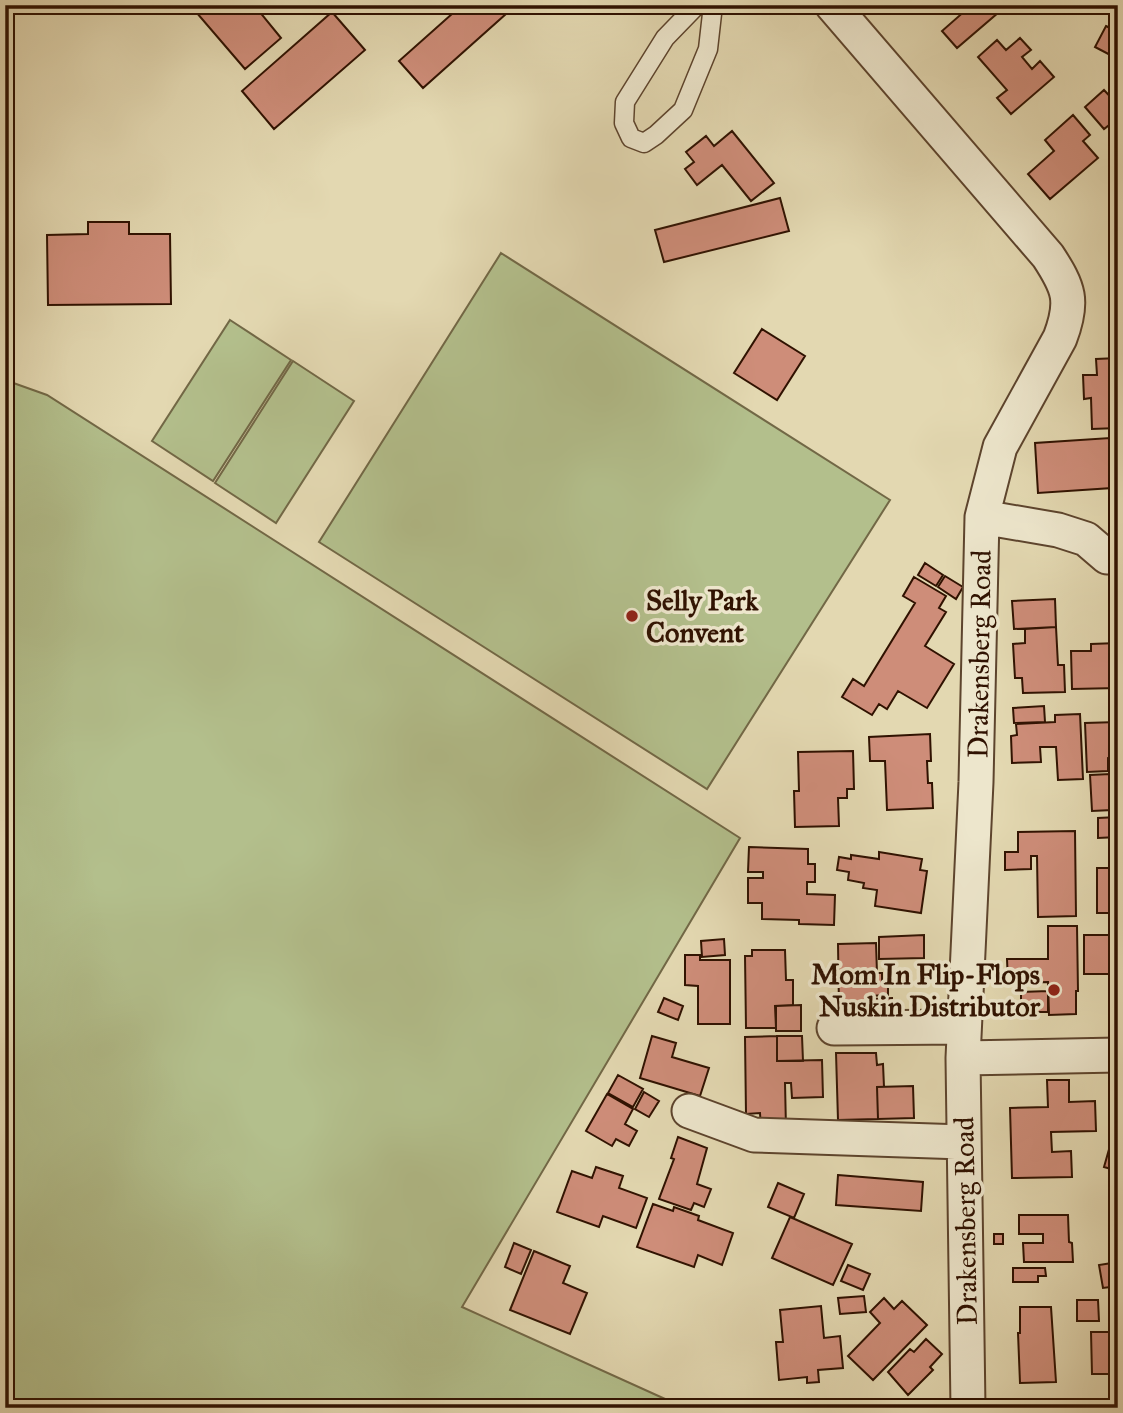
<svg xmlns="http://www.w3.org/2000/svg" width="1123" height="1413" font-family="'IM FELL Great Primer',serif">
  <style>
    .green { fill: #b3bf8c; stroke: #726846; stroke-width: 2 }
    .building { fill: #ce8d79; stroke: #301201; stroke-width: 2 }
    .lines { fill: none; stroke-linecap: round; stroke-linejoin: round }
    .lane-casing { stroke: #5d442d; stroke-width: 21 }
    .street-casing { stroke: #5d442d; stroke-width: 37 }
    .lane { stroke: #ede6cc; stroke-width: 18 }
    .street { stroke: #ede6cc; stroke-width: 33 }
    .poi-dot { fill: #8f2418; stroke: #ede6cc; stroke-width: 2.5 }
    .labels { text-anchor: middle; stroke-width: 7; stroke-linejoin: round; paint-order: stroke }
    .poi-label { font-size: 28px; font-weight: bold; fill: #301201; stroke: #ede6cc; text-anchor: start }
    .street-label { font-size: 28px; fill: #301201; stroke: #ede6cc }
  </style>
  <rect width="100%" height="100%" fill="#e3d8b1"/>
  <filter id="stains"><feTurbulence type="fractalNoise" baseFrequency=".00286" numOctaves="4"/><feColorMatrix values="0 0 0 0 .2 0 0 0 0 .09 0 0 0 0 .02 0 0 0 .5 -.17"/></filter>
  <radialGradient id="worn" r=".72"><stop offset=".6" stop-color="#630" stop-opacity="0"/><stop offset="1" stop-color="#630" stop-opacity=".3"/></radialGradient>
  <path class="green" d="M501,253L890,500L707,789L319,542Z
    M230,320L291,360L213,481L152,441Z
    M293,361L354,401L276,523L215,483Z
    M5,380L47,395L740,838L462,1307L685,1408H5Z"/>
  <path class="building" d="M190,5H254L281,38L245,69Z
    M462,5H516L423,88L399,61Z
    M962,5H994L999,12L957,48L942,31L966,10Z
    M332,12L365,50L274,129L242,91Z
    M1106,26L1118,32V59L1095,47Z
    M1020,38L1031,50L1022,57L1032,69L1040,61L1054,77L1011,114L997,98L1007,90L978,57L997,40L1006,50Z
    M1104,90L1118,105V118L1104,129L1085,107Z
    M1073,115L1090,135L1083,141L1098,158L1050,199L1028,174L1054,151L1045,140Z
    M732,131L774,183L751,201L722,165L697,185L685,169L694,162L686,152L706,136L714,146Z
    M780,198L789,231L664,262L655,230Z
    M88,222H129V234H170L171,304L48,305L47,235L88,234Z
    M762,329L805,356L777,400L734,373Z
    M1118,358V428L1092,429L1091,398L1084,399L1083,375H1097L1096,359Z
    M1110,438L1112,488L1038,493L1035,443Z
    M925,563L943,575L936,586L918,575Z
    M945,576L963,587L956,599L938,587Z
    M914,577L946,596L939,608L946,612L925,646L954,664L927,708L898,691L887,709L879,704L872,715L842,697L853,679L864,686L915,603L903,596Z
    M1055,599L1056,627L1014,629L1012,601Z
    M1056,627L1058,665H1064L1065,692L1023,693L1022,678H1015L1013,644L1025,643V629Z
    M1118,643V688L1072,689L1071,651H1091V644Z
    M1044,706L1045,722L1014,723L1013,708Z
    M1080,714L1083,779L1058,780L1056,747H1040L1041,762L1012,763L1011,736L1017,735L1016,724L1055,722V715Z
    M1118,722V801H1114L1112,757L1108,758V771L1087,772L1085,723Z
    M930,734L931,761H927L928,783H932L933,808L887,810L885,761H870L869,737Z
    M853,751L854,789H847V798H838L839,826L795,827L794,791H799L798,752Z
    M1110,774L1112,810L1092,811L1090,775Z
    M1118,817V837L1098,838V818Z
    M1075,831L1076,916L1038,917L1037,856H1031V869L1005,870V852H1018V832Z
    M749,847L808,849V864H815V882H807V894L835,895L834,925L799,924V920L762,919V903H748V878H763V872H748Z
    M879,852L922,859L920,870L927,871L921,913L875,906L877,890L863,888L864,883L848,880L849,872L837,870L839,857L851,859V855L879,859Z
    M1097,868H1118V913H1097Z
    M1048,926H1077L1078,991H1076V1014L1049,1015L1048,982L1008,983L1007,959H1048Z
    M924,935V958L879,959V937Z
    M1084,935H1118V978H1115V974H1084Z
    M724,939L725,955L702,957L701,941Z
    M876,943L877,973H882V983L888,984V995L868,996V1008L839,1009L838,944Z
    M752,950H785L786,980H793V1005L775,1006L776,1028H746L745,956H752Z
    M685,955H700V960H730V1024H698V986L685,985Z
    M1048,991V1012H1021V992Z
    M664,998L683,1006L678,1020L658,1012Z
    M892,998V1017H870V999Z
    M801,1005V1031H776V1006Z
    M652,1036L676,1043L672,1057L709,1068L700,1096L640,1078Z
    M777,1036H802L803,1061H777Z
    M777,1036V1061L822,1060L823,1097L792,1098L791,1083H785L786,1128H761L760,1113L746,1114L745,1037Z
    M836,1053H876L877,1065L883,1064L884,1087H877L878,1119L838,1120Z
    M618,1075L643,1089L633,1107L608,1093Z
    M1047,1080H1069V1102L1095,1101L1096,1131L1051,1132L1052,1152L1071,1151L1072,1177L1012,1178L1010,1108L1048,1107Z
    M913,1086L914,1118L878,1119L877,1087Z
    M644,1092L659,1101L649,1117L635,1109Z
    M607,1094L633,1109L625,1124L637,1131L629,1146L616,1139L612,1146L586,1131Z
    M1117,1121H1118V1171L1104,1167Z
    M678,1137L707,1148L697,1184L711,1189L704,1207L694,1203L691,1210L659,1199L674,1159L671,1158Z
    M596,1167L623,1176L619,1188L647,1198L636,1228L603,1216L599,1227L557,1212L572,1171L592,1178Z
    M838,1175L923,1182L921,1211L836,1205Z
    M778,1183L804,1194L794,1218L768,1207Z
    M1118,1202V1221H1116L1111,1204Z
    M653,1204L673,1211L674,1207L699,1216L698,1220L733,1233L722,1265L698,1255L694,1267L637,1247Z
    M1019,1215H1068L1069,1242L1072,1243L1073,1262H1024L1023,1243H1043V1234H1019Z
    M790,1217L852,1244L833,1285L772,1258Z
    M994,1234H1003V1244H994Z
    M514,1243L531,1250L521,1274L505,1267Z
    M534,1251L570,1266L563,1283L587,1293L570,1334L510,1310Z
    M1118,1262V1286L1103,1288L1099,1265Z
    M848,1265L870,1274L863,1290L841,1281Z
    M1013,1268H1045L1046,1276H1038V1282H1013Z
    M864,1296L866,1312L840,1314L838,1298Z
    M884,1298L894,1309L902,1301L927,1325L873,1380L848,1356L880,1323L870,1312Z
    M1077,1300H1098L1099,1321H1077Z
    M821,1306L824,1338L840,1336L843,1368L818,1370L819,1382L807,1383V1377L779,1380L776,1342H783L780,1310Z
    M1020,1307H1051L1056,1382L1020,1383L1018,1333H1020Z
    M1091,1332H1118V1365H1115V1374H1092Z
    M926,1339L942,1354L930,1367L933,1370L908,1395L888,1372L910,1349L914,1352Z"/>
  <g class="lines">
    <g class="lane-casing">
      <path id="lane" d="M697,5L665,38L625,102L624,123L631,138L644,143L656,135L683,110L708,49L713,5"/>
    </g>
    <g class="street-casing">
      <path id="street" d="M832,5L1048,256C1069,288 1074,301 1060,338L1000,447L982,517L976,782L963,1058L968,1408
        M982,517L1058,530L1086,539L1107,557
        M834,1028L964,1027
        M963,1058L1118,1055
        M689,1111L754,1135L963,1142"/>
    </g>
    <use href="#lane" class="lane"/>
    <use href="#street" class="street"/>
  </g>
  <g class="poi-dot">
    <circle cx="632" cy="616" r="7"/>
    <circle cx="1054" cy="990" r="7"/>
  </g>
  <g class="labels">
    <g class="poi-label">
      <text x="646" y="610">Selly Park<tspan x="646" dy="32">Convent</tspan></text>
      <text x="1040" y="984" text-anchor="end">Mom In Flip-Flops<tspan x="1040" dy="32">Nuskin Distributor</tspan></text>
    </g>
    <g class="street-label">
      <text transform="translate(979 654) rotate(-89)" y="10">Drakensberg Road</text>
      <text transform="translate(965 1221) rotate(-91)" y="10">Drakensberg Road</text>
    </g>
  </g>
  <rect width="1123" height="1413" fill="none" stroke="#e3d8b1" stroke-width="28"/>
  <rect x="7" y="7" width="1109" height="1399" fill="none" stroke="#301201" stroke-width="3.5"/>
  <rect x="14" y="14" width="1095" height="1385" fill="none" stroke="#301201" stroke-width="2"/>
  <rect width="100%" height="100%" filter="url(#stains)"/>
  <rect width="100%" height="100%" fill="url(#worn)"/>
</svg>
